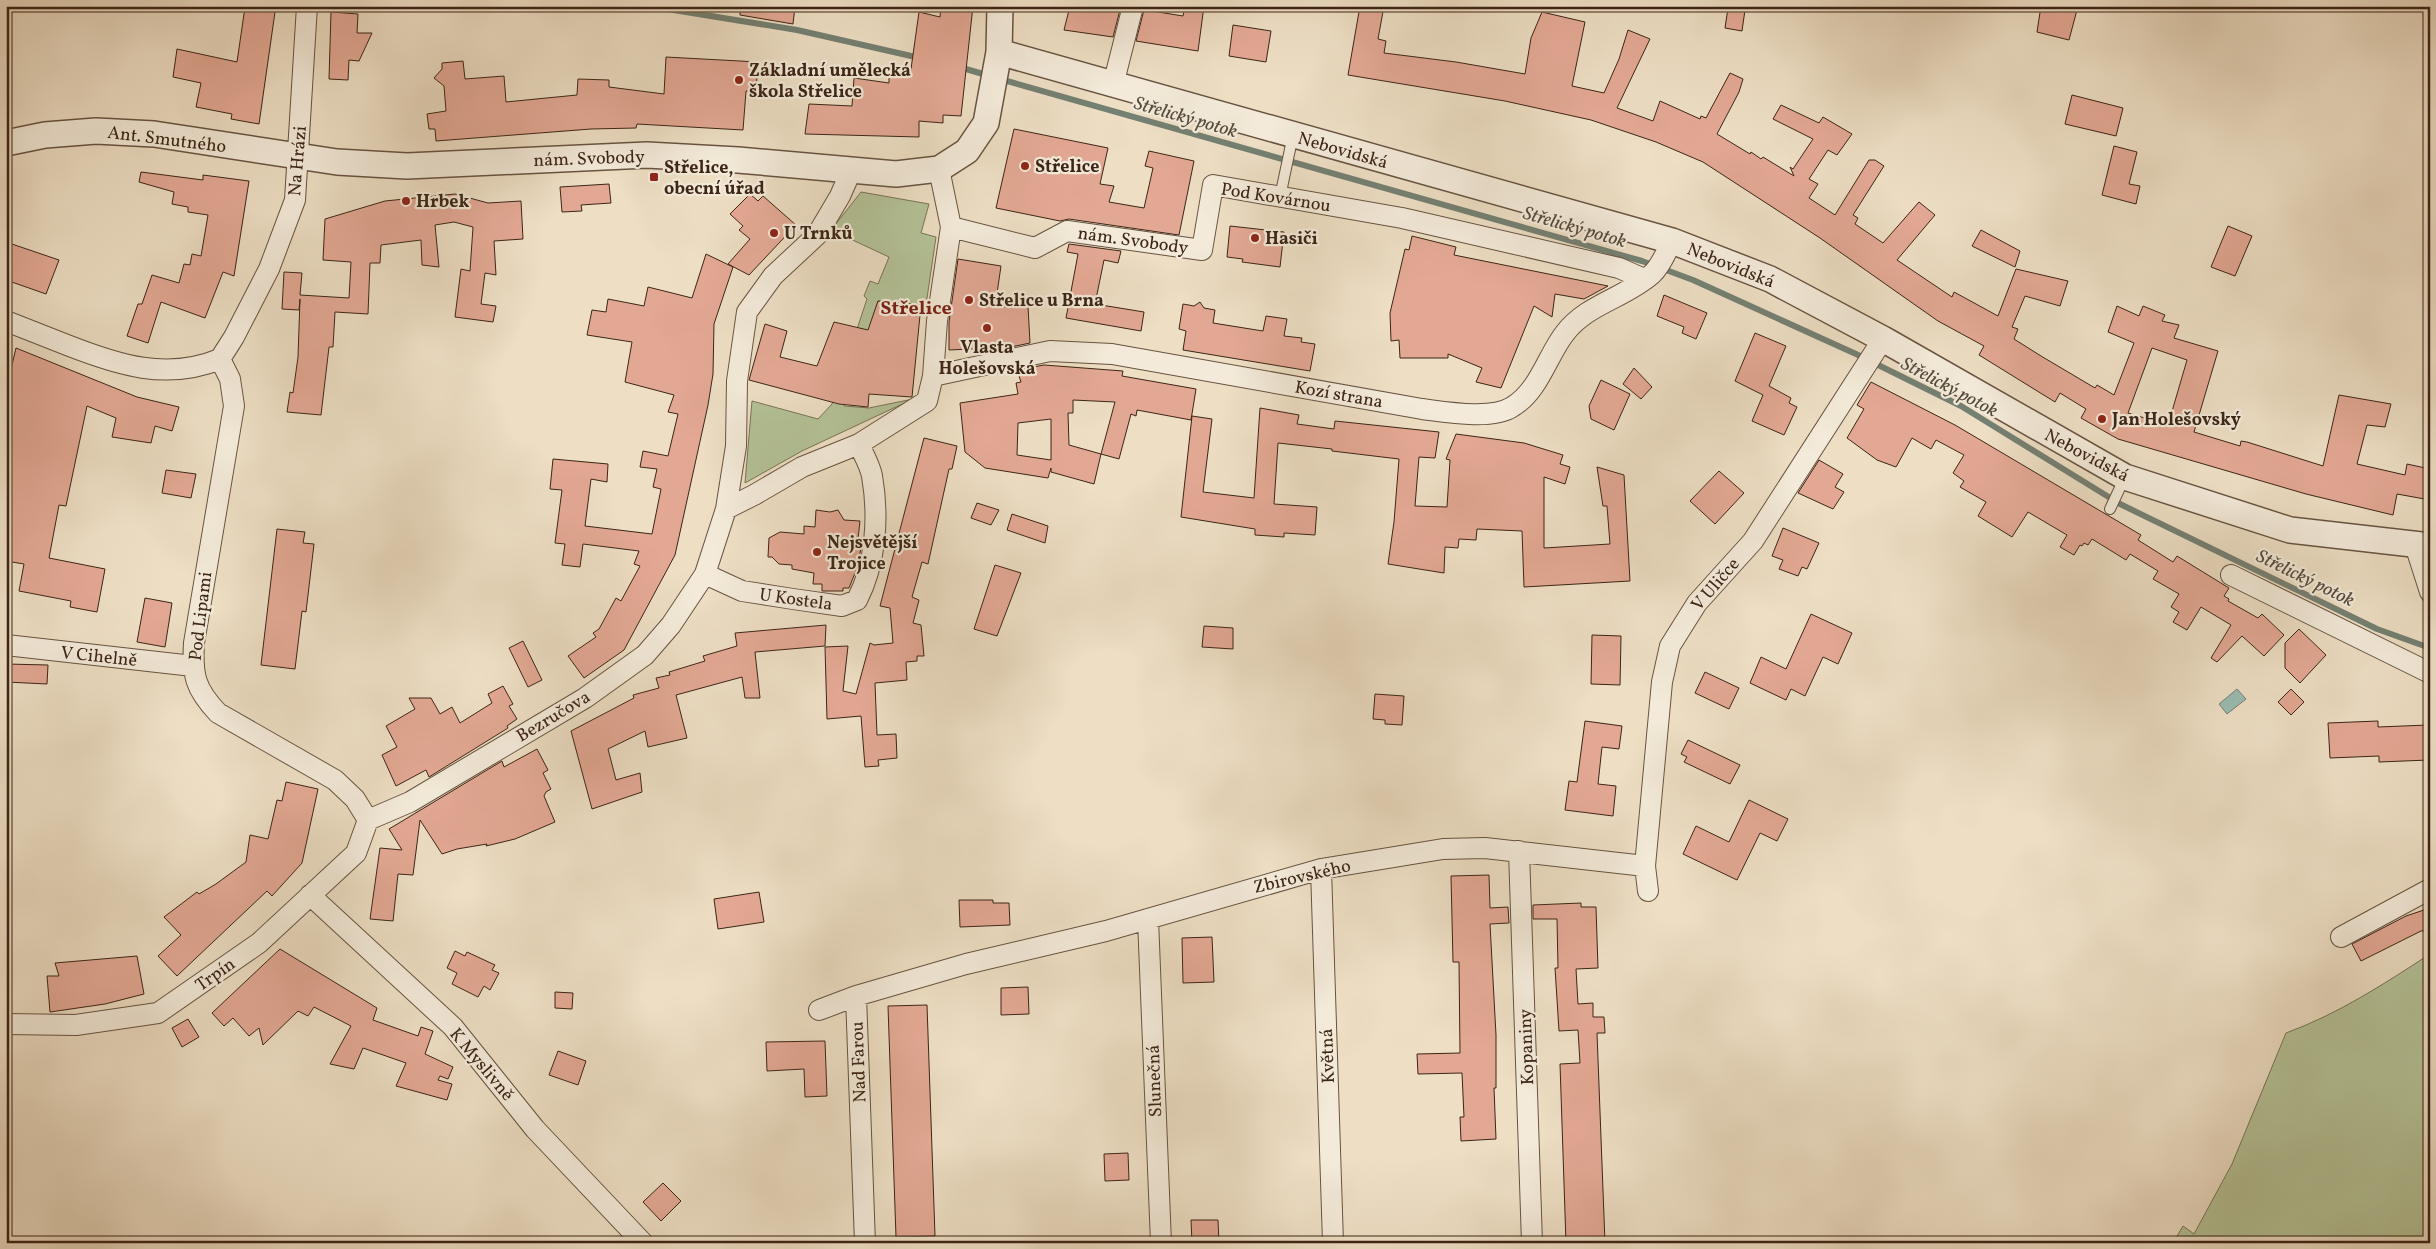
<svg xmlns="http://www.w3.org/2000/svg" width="2436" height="1249" font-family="Vollkorn,serif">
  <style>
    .green { fill: #b4c297; stroke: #787456 }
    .water { fill: #9abcb0; stroke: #748072 }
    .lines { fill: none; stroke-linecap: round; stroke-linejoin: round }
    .stream { stroke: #748072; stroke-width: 6 }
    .building { fill: #e3a894; stroke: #3c2515; fill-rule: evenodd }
    .service-casing { stroke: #685341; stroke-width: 12 }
    .minor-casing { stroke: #685341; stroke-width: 22 }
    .tertiary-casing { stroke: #685341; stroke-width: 28 }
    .service { stroke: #f3ead9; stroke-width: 10 }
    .minor { stroke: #f3ead9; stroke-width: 20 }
    .tertiary { stroke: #f3ead9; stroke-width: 25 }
    .poi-dot { fill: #8f2418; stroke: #f3ead9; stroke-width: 2 }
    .labels { text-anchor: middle; stroke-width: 4.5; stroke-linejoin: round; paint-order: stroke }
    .poi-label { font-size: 18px; font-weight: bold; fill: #3c2515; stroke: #f3ead9; text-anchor: start }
    .street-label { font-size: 18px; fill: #3c2515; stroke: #f3ead9 }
    .water-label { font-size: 19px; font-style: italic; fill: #544b3c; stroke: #f3ead9 }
    .quarter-label { font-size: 20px; font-weight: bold; fill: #7a1f14; stroke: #f3ead9 }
  </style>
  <rect width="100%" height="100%" fill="#eddec4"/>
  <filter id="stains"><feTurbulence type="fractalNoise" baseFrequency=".004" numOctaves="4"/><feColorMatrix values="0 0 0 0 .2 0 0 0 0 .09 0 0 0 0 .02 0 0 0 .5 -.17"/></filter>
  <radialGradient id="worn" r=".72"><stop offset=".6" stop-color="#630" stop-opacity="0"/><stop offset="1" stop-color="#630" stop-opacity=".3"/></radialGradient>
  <path class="green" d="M861,192L929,204L921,233L936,237L926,305L878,301L844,406L869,408L913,399L802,451L745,483L752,401L818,419L832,404L867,299L864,296L870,281L878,284L889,257L831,230Z
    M2430,954V1243H2173L2183,1226L2194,1234L2232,1164L2286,1033C2338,1014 2384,984 2430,954Z"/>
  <path class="water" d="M2237,689L2246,699L2227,714L2219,704Z"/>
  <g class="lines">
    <path class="stream" d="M649,6L797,30L920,58
      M959,67L990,76
      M1000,79L1642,261L1693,280L1856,354L1961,406L2120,504L2377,629L2430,648"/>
  </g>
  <path class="building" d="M740,6H795L793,24L740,15Z
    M941,6H973L961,116L943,115V123L919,121V137L805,134L809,104L852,106L854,78L889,83V74L910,76L919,12L940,17Z
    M1070,6H1121L1113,37L1064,30Z
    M1145,6H1152V11L1183,16L1185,6H1204L1198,51L1136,41Z
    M1360,6H1384L1378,39L1386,41L1384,53L1456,62L1525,74L1531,38L1542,12L1585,22L1572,86L1604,93L1619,59L1628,30L1650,39L1617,108L1653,121L1660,101L1700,119L1701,116L1706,118L1730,73L1743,79L1739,92L1717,134L1750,154L1751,152L1761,159L1763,157L1794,176L1790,167L1793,169L1813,139L1773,119L1781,105L1819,123L1823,117L1852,134L1837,155L1828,150L1809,179L1818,184L1809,198L1835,215L1869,160H1875L1884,166L1853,215L1858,218L1855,224L1883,243L1919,202L1935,215L1897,260L1952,297L1954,292L1998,316L2016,269L2068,281L2060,306L2025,296L2012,327L2018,329L2014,339L2041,356L2095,388L2097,385L2114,395L2134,343L2108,332L2117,306L2139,316L2143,306L2165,315L2162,321L2179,325L2174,338L2218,351L2194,432L2240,446L2241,441L2247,442L2323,466L2339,395L2391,404L2385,427L2367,425L2357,464L2405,475L2407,464L2430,469V500L2397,494L2393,515L2306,494L2118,439L2081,418L2086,409L2060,393L2055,402L1979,355L1984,346L1938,321L1820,238L1703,162L1656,142L1591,120L1505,101L1348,75ZM2152,348L2187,360L2168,425L2128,413Z
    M2041,6H2078L2069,40L2037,32Z
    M245,7L275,12L259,124L231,119L232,114L196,107L201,83L173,77L177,49L237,62Z
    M1728,8L1745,10L1742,31L1725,28Z
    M331,12L358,14L357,33H372L359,61L349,60L348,80L329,79Z
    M1233,25L1271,31L1266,62L1229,56Z
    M666,57L758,62L756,91H746L743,130L637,124L636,128L591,129L436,141L435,129H429L427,114L446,111L444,86L434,78L442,69V63L463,61L465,79L504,76L506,102L577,95L578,79L609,80V87L664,94Z
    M2072,95L2123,108L2116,136L2065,124Z
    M1014,129L1108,148L1100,184L1114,186L1109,202L1144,208L1153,168L1145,166L1149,151L1194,161L1179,235L1069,219L1060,221L996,208Z
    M2114,146L2137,152L2129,184L2140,186L2136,204L2102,195Z
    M141,172L203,180V175L249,181L234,276L223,272L205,318L161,302L148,343L127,336L138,304H142L152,275L179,283L184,264L190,265L192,254L201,256L208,215L188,212V207L172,204L174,192L139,182Z
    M609,184L611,203L581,205L582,211L562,212L560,187Z
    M455,194L488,203L521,201L523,239L494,241L496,275L485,273L481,304L496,306L493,322L455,317L461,269L470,271L473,227L454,222L435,225L439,267L422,265L421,240L381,245L380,263H370L368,314L335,312L333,347H329L321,415L287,412L290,392L293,393L298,357L300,299L299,310L282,309L284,272L302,273L300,295L349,298L351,262L323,260L325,219L385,201Z
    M750,194L758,201L763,196L796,225L749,275L728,264L750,239L739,230L743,226L730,214Z
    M1230,226L1284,232L1280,267L1242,262L1243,259L1227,257Z
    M2228,226L2252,236L2235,276L2211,267Z
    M1981,230L2020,251L2015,267L1972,246Z
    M1412,236L1456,247L1454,255L1608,286L1584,299L1555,294L1552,317L1534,306L1501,388L1476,382L1482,368L1448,354V358H1400L1399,340L1391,341L1390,313L1405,249L1409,250Z
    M6,242L59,260L46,294L6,280Z
    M1069,244L1121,251L1118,263L1104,260L1095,304L1144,312L1141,331L1066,318L1078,254L1067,252Z
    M706,254L733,267L714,324L713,374L708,405L675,555L624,650L584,678L568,656L596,637L593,633L599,629L616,598L621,601L640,566L634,564L639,551L583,544L580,567L562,565L565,544L555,543L562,490L550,489L553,459L608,464L607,482L591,479L585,526L652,534L661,489L653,487L657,469L640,467L643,451L668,456L678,414L668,412L674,395L625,382L632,342L587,335L592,310L606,312L608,299L644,306L648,287L692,298Z
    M958,259L1001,266L995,307L1028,306L1030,343L1011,347L949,350V322Z
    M1664,295L1707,313L1696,339L1682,333L1684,327L1657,316Z
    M878,301L921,305L912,397L869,394L868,407L839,404L749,380L765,324L787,331L780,357L817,366L834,322L868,330Z
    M1200,302L1204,308L1215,310L1213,323L1263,331L1266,316L1287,319L1284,336L1302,338L1301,342L1315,344L1310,371L1183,350L1186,331L1179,329L1183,304L1194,306Z
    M1755,333L1786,346L1769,386L1791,398L1789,403L1797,407L1784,435L1752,421L1763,395L1735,381Z
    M16,348L137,397L179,407L172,431L155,426L151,443L112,437L116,418L87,406L66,506L59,505L49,558L105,569L97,612L70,607L71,601L19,591L24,564L6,561V390Z
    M1044,365L1123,371L1122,376L1196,389L1191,420L1137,410L1136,416L1131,414L1119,459L1101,454L1094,484L1051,472V468L1048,478L985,468L965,452L960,403L1018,394L1016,383L1021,382L1017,370ZM1073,400L1115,402L1101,454L1069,445L1068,413H1073ZM1051,419V460L1017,455L1018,423Z
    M1634,368L1652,387L1641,399L1623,384Z
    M1601,380L1630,394L1614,430L1591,419L1589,406Z
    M1871,382L1955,425L2114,519L2141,535L2138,540L2173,562L2177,556L2229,588L2224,596L2229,599L2228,601L2258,618L2262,614L2284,635L2264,656L2242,636L2217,662L2211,658L2231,625L2201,607L2187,630L2173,622L2179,612L2171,607L2179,594L2153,579L2158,571L2130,554L2126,560L2092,539L2088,545L2084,543L2082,546L2080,545L2074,555L2060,547L2067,535L2028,512L2012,537L1978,516L1986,502L1960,487L1964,481L1953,473L1964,455L1936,440L1931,449L1912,438L1896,467L1877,460L1847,438L1864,409L1857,405Z
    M1260,408L1299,415L1297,424L1334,429L1335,421L1439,432L1435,458L1419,457L1415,506L1447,507L1450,460L1446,459L1456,434L1524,443L1563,455L1560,464L1570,467L1565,484L1544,477V548L1610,544L1607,506H1603L1597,467L1624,475L1630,581L1524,587L1522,531L1477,529L1476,540L1459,539L1458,548L1445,547L1444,573L1388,564L1394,522L1399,459L1332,451V449L1278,443L1274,504L1317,507L1315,535L1284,533V537L1255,535V529L1181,517L1192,416L1212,419L1203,492L1254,498Z
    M924,438L957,446L952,469H949L928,564L922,562L912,597L919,600L913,623L921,625L924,656H917V661L906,662L907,680L875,683L877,735L896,734L897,758L878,760L879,766L865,767L861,716L827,719L825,647L848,646L843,691L856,694L870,643L874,645L893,643L890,608L880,606Z
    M1819,460L1843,474L1835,487L1844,492L1833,509L1798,493Z
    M166,470L196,474L191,498L162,493Z
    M1719,471L1744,493L1715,524L1690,501Z
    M977,503L999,510L991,525L971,518Z
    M816,510L830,512L838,510L844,520L860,521L858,539L862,543L857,568L849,588H843V591H822V584H813L814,573L792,569V565L779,564L772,557H768L769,538L780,532L804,534V526L815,527Z
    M1012,514L1048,526L1045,543L1007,530Z
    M1783,528L1819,543L1807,569L1802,567L1798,576L1779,569L1783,560L1772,556Z
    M277,529L305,532L303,543L314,544L306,612L302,611L295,669L261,665Z
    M995,565L1021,573L997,636L974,629Z
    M145,598L172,603L165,647L137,642Z
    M1811,614L1852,633L1838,664L1823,657L1805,696L1791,689L1786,700L1750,683L1761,657L1786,669Z
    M826,625L825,646L755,652L760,698H745L742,677L676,695L687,738L648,747L645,731L608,749L616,780L640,773L642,792L592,809L571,731L634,698L633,695L659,688L656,678L670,675L669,672L705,661L703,656L737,646L735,633Z
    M1204,626L1233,628V649L1202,647Z
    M2299,629L2326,655L2300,683L2285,668V643Z
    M1592,635L1621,636L1620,685L1591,684Z
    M523,641L542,680L528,687L509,648Z
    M6,664L48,665L47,684L6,682Z
    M1705,672L1739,688L1729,709L1695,693Z
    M503,686L513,704L509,706L517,719L507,726L508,728L429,777L426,770L396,786L382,755L397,747L386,726L415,709L409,698H431L440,714L452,707L460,723L492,703L488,694Z
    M2291,689L2304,702L2291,715L2278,702Z
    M1375,694L1404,696L1402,725L1385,724V720L1373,719Z
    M1585,721L1622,726L1619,749L1602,747L1598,784L1616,786L1613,816L1565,810L1569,781L1577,782Z
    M2378,721V727L2428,725L2429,760L2379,762V756L2330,758L2328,723Z
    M1688,740L1740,765L1730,784L1684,762L1687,757L1681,754Z
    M537,749L548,770L543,773L551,789L546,792L544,796L555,822L515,839L486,846L487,844L457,849L442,854L420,820L413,875L398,874L393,921L370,919L380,848L402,850L389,829L502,761L504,767Z
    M286,782L318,789L302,863L272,896L267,891L177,976L158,956L181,935L164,917L197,892L199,894L216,884L246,862L250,835L268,839L277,800L282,801Z
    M1749,800L1788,819L1777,841L1760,833L1737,880L1683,854L1696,826L1729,842Z
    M1489,875L1490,908L1508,907L1509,923L1490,924L1496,1035V1088H1494L1496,1139L1461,1141L1460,1117H1464L1462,1073L1418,1074L1417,1054L1460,1053L1459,962H1453L1451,876Z
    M759,892L764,922L718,929L714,899Z
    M959,900H993V903H1009L1010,925L960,927Z
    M1581,903V907H1596L1598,968L1576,969L1578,1004L1593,1003V1017H1604L1605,1033H1597L1605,1243H1566L1560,1064L1580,1063L1578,1030L1559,1031L1555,968H1558L1557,919H1533V905Z
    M2430,908V930L2421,931L2361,961L2352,944L2406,916Z
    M1212,937L1214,982L1183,983L1182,938Z
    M280,949L377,1008L373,1020L418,1036L421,1027L433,1031L425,1054L453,1067L448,1079L440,1076L438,1080L452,1084L447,1100L396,1086L406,1063L363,1048L354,1069L330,1064L351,1026L314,1007L308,1016L298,1011L263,1045L259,1028L249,1036L233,1018L224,1026L212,1013Z
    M455,951L465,956L467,952L495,965L492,970L499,973L490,990L484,986L478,997L452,984L457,973L447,968Z
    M137,956L144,994L105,1004L50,1012L47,976H59L55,963Z
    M1028,987L1029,1014L1001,1015V988Z
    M555,992L573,993L572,1009L555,1008Z
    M927,1005L935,1236L896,1237L888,1006Z
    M188,1019L199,1037L182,1047L172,1028Z
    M825,1041L827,1096L805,1097L804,1069L767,1071L766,1042Z
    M558,1051L586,1061L578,1085L549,1075Z
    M1128,1153L1129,1180L1105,1181L1104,1154Z
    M663,1183L681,1201L661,1221L643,1202Z
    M1191,1220H1218L1219,1243H1192Z"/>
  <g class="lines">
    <g class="service-casing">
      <path id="service" d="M1280,197L1293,135
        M2110,509L2125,477"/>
    </g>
    <g class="minor-casing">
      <path id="minor" d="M1113,85L1133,6
        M939,169L951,227
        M6,321C26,329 47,337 67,345C118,365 167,381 220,359
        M220,359L230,379L234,406L194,643C192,675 195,689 218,713L335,780L355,799L368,820
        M220,359L234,337L269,269L295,200L307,6
        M933,376L1050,351L1112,354L1422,409C1446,412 1492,420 1512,407C1539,391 1547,356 1565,333C1587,304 1625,298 1652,274C1661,266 1666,252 1672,241
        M726,509L754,495L802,467L859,444L927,401L933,376L937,321L951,227L1035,248L1067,231L1202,250L1213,185L1402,218L1619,268L1644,279
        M2415,545L2430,592
        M705,574L742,591L793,599L842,606L857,600C876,564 879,516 872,476C870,465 863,454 859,444
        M2231,575L2430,673
        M6,645L193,666
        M368,820L410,802L585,698L645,655L671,625L705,574L726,509L736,446L737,381L747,312L773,276L817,235L840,196L851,171
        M1519,851L1532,1243
        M1321,869L1333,1243
        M1648,891L1645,866L1662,682L1670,646L1697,603L1753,541L1883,339
        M310,895L453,1027L535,1129L643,1243
        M1148,919L1161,1243
        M2341,937L2430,889
        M819,1010L856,996
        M6,1024L76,1025L158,1013L259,943L356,853L368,820
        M865,1243L856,996L966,964L1106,931L1321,869L1443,849L1485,848L1645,866"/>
    </g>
    <g class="tertiary-casing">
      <path id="tertiary" d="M999,52L1672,241L1770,279L1883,339L2125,477L2290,530L2430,546
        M6,143L45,135L96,131L154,134L337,162L407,166L647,155L738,160L896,174L939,169L967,151L986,123L999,52L1000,6"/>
    </g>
    <use href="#service" class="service"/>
    <use href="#minor" class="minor"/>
    <use href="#tertiary" class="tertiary"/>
  </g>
  <g class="poi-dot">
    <circle cx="739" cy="80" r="5"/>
    <circle cx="1025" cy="166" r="5"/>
    <rect x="649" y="172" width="10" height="10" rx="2.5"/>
    <circle cx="406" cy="201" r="5"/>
    <circle cx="774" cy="233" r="5"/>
    <circle cx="1255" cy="238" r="5"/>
    <circle cx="969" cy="300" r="5"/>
    <circle cx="987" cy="328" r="5"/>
    <circle cx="2102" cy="419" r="5"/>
    <circle cx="817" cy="552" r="5"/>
  </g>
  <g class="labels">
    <g class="poi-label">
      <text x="749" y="76">Základní umělecká<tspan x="749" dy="21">škola Střelice</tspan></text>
      <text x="1035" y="172">Střelice</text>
      <text x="664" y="173">Střelice,<tspan x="664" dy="21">obecní úřad</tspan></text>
      <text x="416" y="207">Hrbek</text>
      <text x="784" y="239">U Trnků</text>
      <text x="1265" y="244">Hasiči</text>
      <text x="979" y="306">Střelice u Brna</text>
      <text x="987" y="353" text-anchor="middle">Vlasta<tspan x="987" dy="21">Holešovská</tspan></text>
      <text x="2112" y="425">Jan Holešovský</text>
      <text x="827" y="548">Nejsvětější<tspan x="827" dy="21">Trojice</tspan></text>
    </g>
    <g class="street-label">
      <text transform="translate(167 139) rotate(7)" y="6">Ant. Smutného</text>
      <text transform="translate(1343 150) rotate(16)" y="6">Nebovidská</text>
      <text transform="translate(589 158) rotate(-2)" y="6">nám. Svobody</text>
      <text transform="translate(297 161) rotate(-85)" y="6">Na Hrázi</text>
      <text transform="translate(1276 197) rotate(9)" y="6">Pod Kovárnou</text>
      <text transform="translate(1133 240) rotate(8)" y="6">nám. Svobody</text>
      <text transform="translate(1731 265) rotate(22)" y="6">Nebovidská</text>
      <text transform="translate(1339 394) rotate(10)" y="6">Kozí strana</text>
      <text transform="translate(2087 455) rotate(28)" y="6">Nebovidská</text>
      <text transform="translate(1715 584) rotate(-49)" y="6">V Uličce</text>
      <text transform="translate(796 599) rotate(8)" y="6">U Kostela</text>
      <text transform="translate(200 616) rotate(-83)" y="6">Pod Lipami</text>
      <text transform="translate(99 656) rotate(6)" y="6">V Cihelně</text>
      <text transform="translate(553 716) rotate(-31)" y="6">Bezručova</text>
      <text transform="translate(1302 876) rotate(-13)" y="6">Zbirovského</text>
      <text transform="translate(215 974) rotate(-35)" y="6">Trpín</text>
      <text transform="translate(1526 1047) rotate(-92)" y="6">Kopaniny</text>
      <text transform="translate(1327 1056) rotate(-92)" y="6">Květná</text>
      <text transform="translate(858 1062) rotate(-92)" y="6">Nad Farou</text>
      <text transform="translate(482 1064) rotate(50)" y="6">K Myslivně</text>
      <text transform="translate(1154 1081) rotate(-92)" y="6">Slunečná</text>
    </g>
    <g class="water-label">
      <text transform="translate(1186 116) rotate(16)" y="7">Střelický potok</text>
      <text transform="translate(1575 226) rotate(16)" y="7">Střelický potok</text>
      <text transform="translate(1950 386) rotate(28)" y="7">Střelický potok</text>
      <text transform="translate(2306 577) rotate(26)" y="7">Střelický potok</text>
    </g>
    <g class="quarter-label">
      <text x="916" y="314">Střelice</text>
    </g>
  </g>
  <rect width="2436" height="1249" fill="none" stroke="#eddec4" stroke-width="25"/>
  <rect x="8" y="8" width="2421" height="1234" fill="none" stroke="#3c2515" stroke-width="2.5"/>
  <rect x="12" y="12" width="2411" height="1224" fill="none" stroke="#3c2515"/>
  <rect width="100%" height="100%" filter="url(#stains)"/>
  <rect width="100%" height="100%" fill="url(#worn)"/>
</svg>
